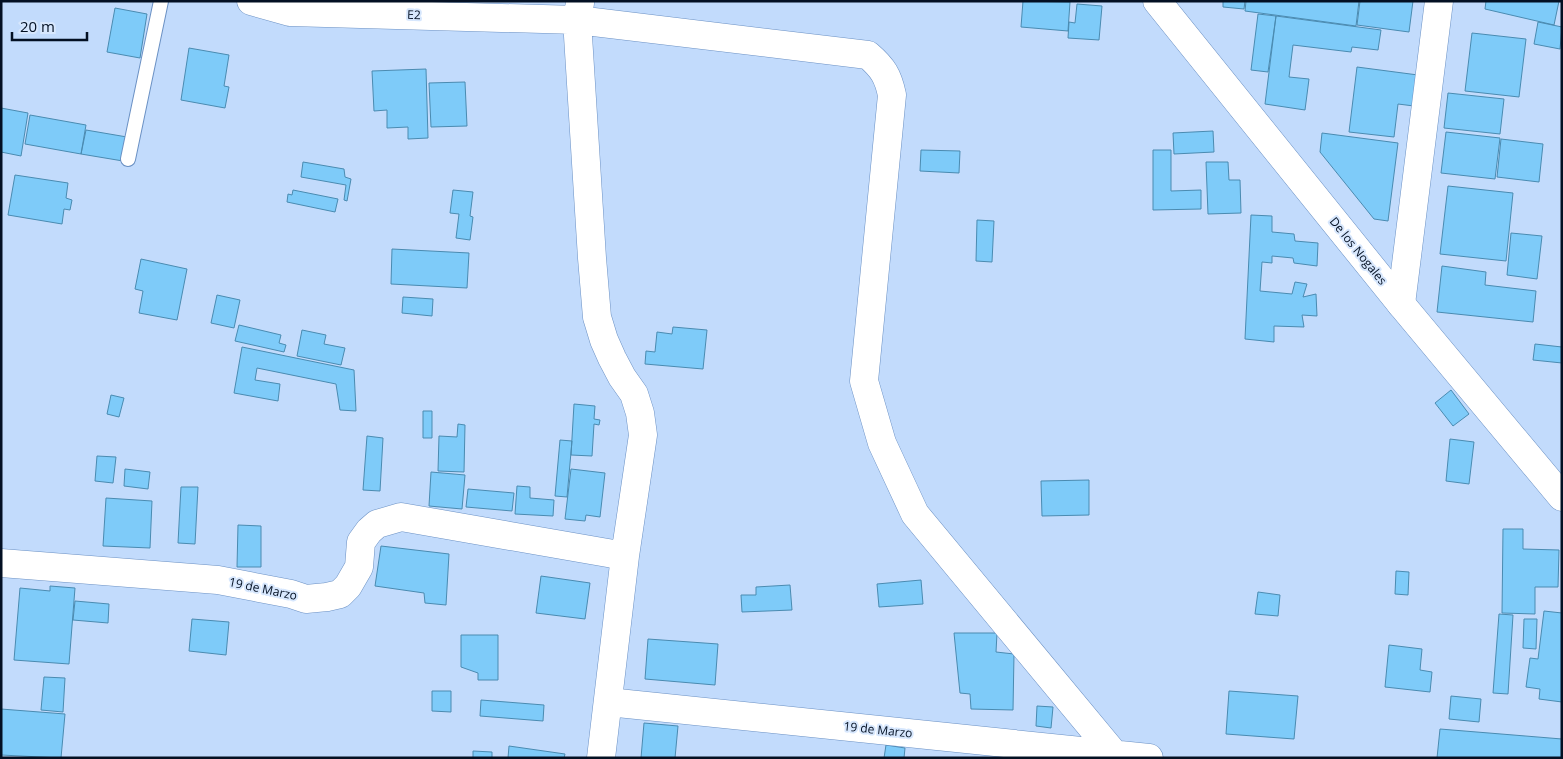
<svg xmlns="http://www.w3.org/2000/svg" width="1563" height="759" font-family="'Open Sans',sans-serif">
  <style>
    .building { fill: #7ecbf9; stroke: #4a8bb1 }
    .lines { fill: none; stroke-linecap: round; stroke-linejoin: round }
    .lane-casing { stroke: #6b91c4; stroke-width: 16 }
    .street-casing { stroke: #6b91c4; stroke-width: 29 }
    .secondary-casing { stroke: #6b91c4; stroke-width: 29 }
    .lane { stroke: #fff; stroke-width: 14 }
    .street { stroke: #fff; stroke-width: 28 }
    .secondary { stroke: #fff; stroke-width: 28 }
    .labels { text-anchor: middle; stroke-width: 4; stroke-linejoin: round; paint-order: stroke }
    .street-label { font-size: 12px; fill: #031023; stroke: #d7e7fd }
  </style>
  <rect width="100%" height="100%" fill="#c2dbfc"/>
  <path class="building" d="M1023,1L1070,2L1068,31L1021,27Z
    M1223,1H1245L1244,9L1223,7Z
    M1246,1H1359L1356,26L1245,11Z
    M1360,1H1413L1409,32L1357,25Z
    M1486,1H1559L1554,25L1485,9Z
    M1077,4L1102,6L1099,40L1068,38L1069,22L1075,23Z
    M115,8L147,14L140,58L107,52Z
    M1258,14L1276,16L1268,72L1251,70Z
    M1276,16L1381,30L1378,50L1352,47L1351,52L1293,45L1289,77L1309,79L1305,110L1265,104Z
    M1538,22L1562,27L1560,49L1534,44Z
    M1472,33L1526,39L1519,97L1465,91Z
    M189,48L229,55L224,86L229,87L225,108L181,100Z
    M1357,67L1418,75L1414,106L1398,104L1394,137L1349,132Z
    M426,69L428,138L408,139V127L387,128V110L374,111L372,71Z
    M465,82L467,126L431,127L429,83Z
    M1448,93L1504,99L1500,134L1444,128Z
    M1,108L28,113L21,156L1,152Z
    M30,115L86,125L81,154L25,144Z
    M86,130L127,137L123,161L81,154Z
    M1213,131L1214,152L1174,154L1173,133Z
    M1446,132L1500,138L1495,179L1441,173Z
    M1322,133L1398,143L1388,221L1374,219L1320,152Z
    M1501,139L1543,144L1539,182L1497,177Z
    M921,150L960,151L959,173L920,171Z
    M1153,150H1171V191L1201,190V209L1153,210Z
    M303,162L344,169L345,177L351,179L347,201L344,200L346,185L301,177Z
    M1206,162H1228L1229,180H1240L1241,213L1208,214Z
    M15,175L68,183L66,198L72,200L70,210L64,209L62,224L8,215Z
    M1448,186L1513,193L1506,261L1440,254Z
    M293,190L338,199L335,212L287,202L288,194L292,195Z
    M453,190L473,192L470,216L473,217L470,240L456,238L459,214L450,213Z
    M1251,215L1272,216V232L1294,234L1295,241L1318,243L1317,266L1294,263L1293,258L1272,256V263L1262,262L1260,291L1292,294L1295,282L1307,284L1303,297L1316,294L1317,316L1302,315L1304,327L1274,326V342L1245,339Z
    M977,220L994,221L992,262L976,261Z
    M1511,233L1542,236L1537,279L1507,275Z
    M392,249L469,253L467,288L391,284Z
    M141,259L187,269L177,320L139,313L143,291L135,289Z
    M1442,266L1486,272L1485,285L1536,291L1533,322L1437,312Z
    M217,295L240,300L234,328L211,323Z
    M403,297L433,299L432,316L402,313Z
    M239,325L281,335L279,343L286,345L284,352L235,341Z
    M673,327L707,330L703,369L645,364L646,351L655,352L657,332L672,334Z
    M302,330L326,335L324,344L345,348L341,365L297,356Z
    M1535,344L1562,347V363L1533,360Z
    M242,347L354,370L356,411L340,410L336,384L257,368L255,380L280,384L278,401L234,393Z
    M1451,390L1469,414L1453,426L1435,403Z
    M111,395L124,398L119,417L107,414Z
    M574,404L595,406L594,419L600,420L599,425L594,424L592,456L571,455Z
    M423,411H432V438H423Z
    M458,424L465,425L464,472L438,471L439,436L457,437Z
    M367,436L383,438L380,491L363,490Z
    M1450,439L1474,442L1469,484L1446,481Z
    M560,440L572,441L567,497L555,496Z
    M97,456L116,457L113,483L95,481Z
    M125,469L150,472L148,489L124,486Z
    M571,469L605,473L600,517L586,515L585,521L565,519Z
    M431,472L465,475L462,509L429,506Z
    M1089,480V515L1042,516L1041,481Z
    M517,486L530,487V498L554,500L553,516L515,514Z
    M181,487H198L195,544L178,543Z
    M468,489L514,493L512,511L466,507Z
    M106,498L152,501L150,548L103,546Z
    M238,525L261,526V567H237Z
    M1503,529H1523V549L1559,550L1558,587H1535V614L1502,613Z
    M381,546L449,554L446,605L425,603L424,593L375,586Z
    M1396,571L1409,572L1408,595L1395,594Z
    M541,576L590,583L585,619L536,613Z
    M921,580L923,604L879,607L877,584Z
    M790,585L792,610L742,612L741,595H756V587Z
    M50,586L75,588L69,664L14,660L20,588L50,591Z
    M1258,592L1280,595L1278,616L1255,614Z
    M75,601L109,604L108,623L73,620Z
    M1544,611L1562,613V702L1539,699L1540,689L1526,687L1530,658L1538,659Z
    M1499,614L1513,615L1508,694L1493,693Z
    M192,619L229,622L226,655L189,651Z
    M1524,619H1537L1536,649L1523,648Z
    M954,633H997L996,652L1014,654L1013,710L971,709L970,694L960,693Z
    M461,635H498V680H478V673L461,667Z
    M648,639L718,644L715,685L645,679Z
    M1389,645L1422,649L1420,670L1432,672L1430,692L1385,687Z
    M44,677L65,678L63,712L41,710Z
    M432,691H451V712L432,711Z
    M1229,691L1298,696L1294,739L1226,734Z
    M1451,696L1481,699L1479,722L1449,719Z
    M481,700L544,705L543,721L480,716Z
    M1037,706L1053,707L1051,728L1036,726Z
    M1,709L65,714L61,758L1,755Z
    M644,723L678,726L675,758H641Z
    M1440,729L1562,739V758H1437Z
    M886,745L905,748L904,758H884Z
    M509,746L565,754L564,758H508Z
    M473,751L492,752V758H473Z"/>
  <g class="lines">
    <g class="lane-casing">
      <path id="lane" d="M128,159L161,1"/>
    </g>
    <g class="street-casing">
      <path id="street" d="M251,1L290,12L577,20L868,55C883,68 888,76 892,95L864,381L882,443L915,514L1114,754
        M580,3L577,20L592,258L597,317L604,340L612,358L622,377L634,394L640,413L643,435L625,556L601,758
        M1401,304L1439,1
        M1,563L218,580L291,594L306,599L327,597L340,594L348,586L359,567L361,542L369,531L377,524L401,517L625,556
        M608,702L1149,758"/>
    </g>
    <g class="secondary-casing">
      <path id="secondary" d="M1157,1L1401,304L1562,497"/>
    </g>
    <use href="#lane" class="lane"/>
    <use href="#street" class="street"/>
    <use href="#secondary" class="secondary"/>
  </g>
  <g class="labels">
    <g class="street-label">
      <text transform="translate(414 15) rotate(2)" y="4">E2</text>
      <text transform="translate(1358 251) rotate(51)" y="4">De los Nogales</text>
      <text transform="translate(263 589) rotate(12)" y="4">19 de Marzo</text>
      <text transform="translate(878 730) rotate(6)" y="4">19 de Marzo</text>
    </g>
  </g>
  <rect width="1563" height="759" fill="none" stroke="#031023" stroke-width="5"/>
  <path d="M12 32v8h75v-8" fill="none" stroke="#031023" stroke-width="2.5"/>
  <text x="20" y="32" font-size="15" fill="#031023" stroke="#d7e7fd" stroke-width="4" paint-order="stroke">20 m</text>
</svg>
